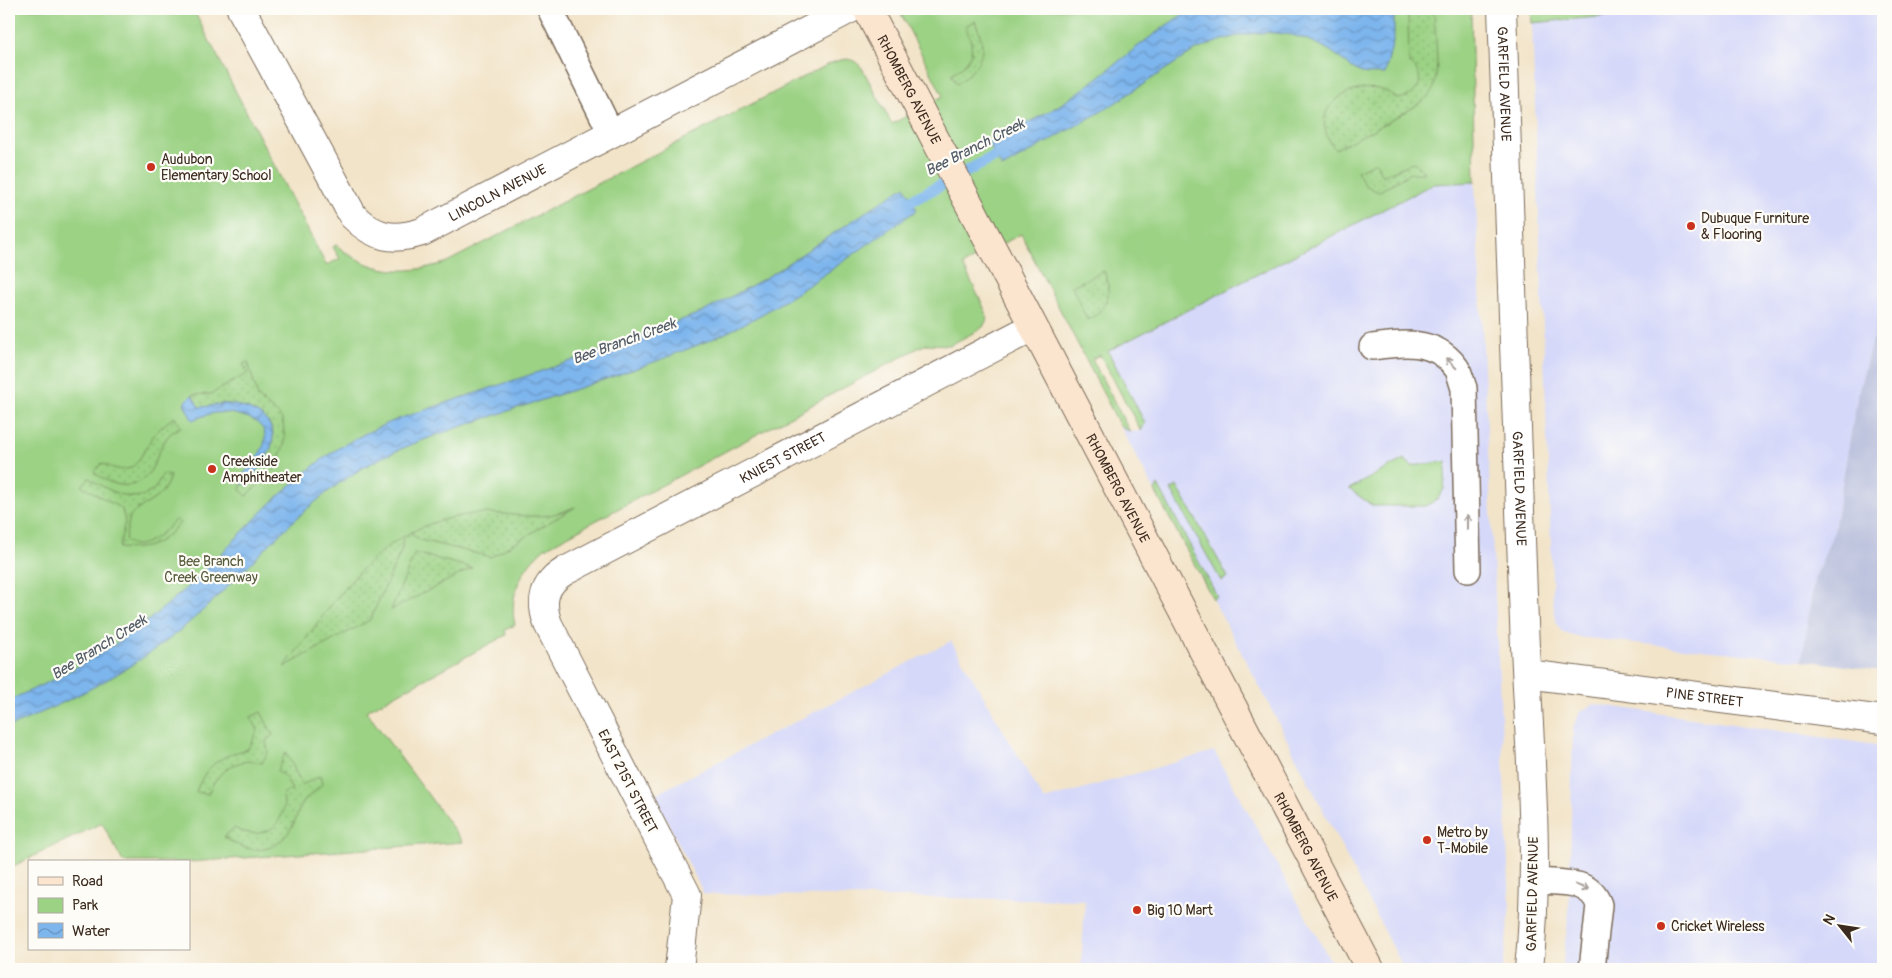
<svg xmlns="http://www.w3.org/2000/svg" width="1892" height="978" font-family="Pangolin,sans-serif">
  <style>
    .built { fill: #d5d8f9 }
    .industrial { fill: #bdc3de }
    .green { fill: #9bd284; stroke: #6b7e51 }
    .garden { fill: url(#garden-dots); stroke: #6b7e51 }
    .water { fill: url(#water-waves); stroke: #5c7086 }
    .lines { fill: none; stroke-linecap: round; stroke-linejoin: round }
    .stream { stroke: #7db5ed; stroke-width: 12 }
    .lane-casing { stroke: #7b6b5a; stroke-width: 28 }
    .street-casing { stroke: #7b6b5a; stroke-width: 30 }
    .secondary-casing { stroke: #7b6b5a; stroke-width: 30 }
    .lane { stroke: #fff; stroke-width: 25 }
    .street { stroke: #fff; stroke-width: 28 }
    .secondary { stroke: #fbe5cf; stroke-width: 28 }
    .oneway { stroke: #a79f9a }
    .poi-dot { fill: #c8321e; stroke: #fdfcf7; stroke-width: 2 }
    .labels { text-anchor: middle; stroke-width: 4.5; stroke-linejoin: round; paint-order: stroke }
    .street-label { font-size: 14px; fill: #3b2a1e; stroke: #fdfcf7 }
    .poi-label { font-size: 14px; fill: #3b2a1e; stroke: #fdfcf7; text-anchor: start }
    .park-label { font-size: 14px; fill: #585c3d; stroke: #fdfcf7 }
    .water-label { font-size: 15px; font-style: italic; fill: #525b66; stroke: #fdfcf7 }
  </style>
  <defs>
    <pattern id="garden-dots" width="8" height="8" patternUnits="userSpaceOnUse" patternTransform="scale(1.25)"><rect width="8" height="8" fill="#9bd284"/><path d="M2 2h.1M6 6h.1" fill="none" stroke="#86b472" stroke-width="1.8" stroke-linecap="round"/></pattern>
    <pattern id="water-waves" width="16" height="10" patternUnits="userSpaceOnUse" patternTransform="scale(1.25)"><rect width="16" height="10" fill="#7db5ed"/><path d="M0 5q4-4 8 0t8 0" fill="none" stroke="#6893bf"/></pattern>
  </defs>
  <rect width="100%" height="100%" fill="#fdfcf7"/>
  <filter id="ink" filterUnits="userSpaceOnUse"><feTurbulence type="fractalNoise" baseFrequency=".02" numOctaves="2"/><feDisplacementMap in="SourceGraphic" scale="10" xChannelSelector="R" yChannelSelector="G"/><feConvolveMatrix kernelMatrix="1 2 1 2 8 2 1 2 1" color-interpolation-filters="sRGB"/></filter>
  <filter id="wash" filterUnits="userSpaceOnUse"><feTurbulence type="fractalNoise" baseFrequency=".0096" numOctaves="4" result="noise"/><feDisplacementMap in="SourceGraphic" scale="20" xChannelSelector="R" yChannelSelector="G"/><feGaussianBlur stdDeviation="1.12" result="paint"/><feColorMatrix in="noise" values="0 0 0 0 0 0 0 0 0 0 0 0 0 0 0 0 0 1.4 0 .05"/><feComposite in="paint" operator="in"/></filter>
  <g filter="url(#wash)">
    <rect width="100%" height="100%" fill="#f2e4c9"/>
    <path class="built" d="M1686,9H1883V298L1857,398L1834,531L1814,580L1802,660L1576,637L1562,632L1557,624L1553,602L1532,23Z
      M1448,182H1475L1510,904L1503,969H1404L1262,691L1120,426L1130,432L1141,431L1107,351L1433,184Z
      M951,641L1044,800L1214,751L1335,969H1081L1085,900L704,894L654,795Z
      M1594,704L1883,746V969H1562L1569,911L1573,727L1580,712Z"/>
    <path class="industrial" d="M1883,298V671L1802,660L1814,580L1834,531L1857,398Z"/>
    <path class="green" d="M9,9H193L326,265L340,259L333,247L336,245C372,274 403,275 445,263L829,64C843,59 851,55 862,68L892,124L943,96L899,10L902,9H1471L1475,182L1433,184L1108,351L1145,423L1141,431L1100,355L1092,359L1130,432L1120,426L1021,234L963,265L986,312L987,319L983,327L977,331L950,345L927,344L920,347L545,548C522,567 508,595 515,625L505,630L506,635L366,711L463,842L189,862H123L102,823L9,868Z
      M1531,9H1686L1532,23Z
      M1404,459L1412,466L1447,461L1444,489L1437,500L1425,506H1373L1349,489Z
      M1158,485L1217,596L1213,599L1155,491Z
      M1177,486L1228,577L1221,581L1171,490Z"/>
    <path class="garden" d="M1408,9H1434C1434,28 1442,77 1431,93C1423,106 1352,141 1335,149C1331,143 1326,136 1325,129C1319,100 1355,85 1378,89C1386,90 1391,95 1398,99C1420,96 1428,76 1409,63Z
      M975,21C988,51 983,64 957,84L951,74C974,61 976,48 965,26Z
      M1376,162L1382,176L1414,162L1425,173H1410L1378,192L1365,185L1357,171Z
      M1104,271C1113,292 1108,310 1087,320L1072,286Z
      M248,362L258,397L279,415L283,422L285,443L278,460L280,463L247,496L240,490L242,484L248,482C264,460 291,431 255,412C246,408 236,404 225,404C216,404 208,407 199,408L192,395L211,394L248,373L243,364Z
      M175,417L181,427C175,430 169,434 166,439C160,448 157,458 152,468C139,493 113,488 94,472L102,463C133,479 136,464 150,441C156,431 165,423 175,417Z
      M163,474L170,476C162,502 146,500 130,516L125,539C139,557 166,530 176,519L180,523C160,545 148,550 119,548L125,521L122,509L82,486L89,478C106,489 136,508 155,488C158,484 160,478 163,474Z
      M575,507L491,557L420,540L413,535L407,536L402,541V549L370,620L284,667C340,598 373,526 473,514C494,511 516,517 538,516C551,516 562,512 575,507Z
      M415,553L472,568L391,610Z
      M261,712L273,735L266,741L268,752L262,763C238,756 217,771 208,794L196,792C206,764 221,756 248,749L258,730L251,717Z
      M286,752L302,785L320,776L322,784C317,791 311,794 305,800C299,808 297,817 293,825C276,856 250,855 224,837L234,828C252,837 274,836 282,814C284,808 285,801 282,794L292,790L285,777L277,771Z"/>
    <path class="water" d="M1192,9H1394V37L1385,74C1378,73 1369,75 1362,73C1353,71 1337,54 1327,49C1283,23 1237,31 1192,52L1109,107L1002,168L988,142C1017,128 1046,115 1072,97C1113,68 1149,34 1192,9Z
      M905,186L917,210C853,253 782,310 710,340C643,368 574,390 505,412C458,428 409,442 366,466C292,509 245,577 179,631C128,673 69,701 9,727V700C70,674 125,642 175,598C224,555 264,504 315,465C341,444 370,430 401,418L604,350L705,311L767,277Z
      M192,395L199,407C209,407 218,403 229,404C238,405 247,408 255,412C291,431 265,463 246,484H242L240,479C248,467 267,450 265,435C263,417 229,411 215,413C207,414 199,418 192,420L184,403Z"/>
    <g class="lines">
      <path class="stream" d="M899,207L1011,148"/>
    </g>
  </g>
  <g filter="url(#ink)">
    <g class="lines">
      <g class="lane-casing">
        <path id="lane" d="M550,9L611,133
          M1372,347C1401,343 1434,338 1455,366C1460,371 1461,381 1464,388L1468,570
          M1534,881C1558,883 1590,878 1599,905L1592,969"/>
      </g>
      <g class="street-casing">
        <g id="street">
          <path id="s1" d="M241,9L353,216C375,238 393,241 422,232L850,9"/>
          <path id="s2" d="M1502,9C1508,213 1518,417 1524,622C1528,737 1541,854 1529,969"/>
          <path id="s3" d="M1527,674L1883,720"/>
          <path id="s4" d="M679,969L687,895L548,624C540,602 543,584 565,571L1033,327"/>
        </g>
      </g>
      <g class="secondary-casing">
        <g id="secondary">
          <path id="s5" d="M867,9L1370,969"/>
        </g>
      </g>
      <use href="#lane" class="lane"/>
      <use href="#street" class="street"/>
      <use href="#secondary" class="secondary"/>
    </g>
    <defs><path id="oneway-shaft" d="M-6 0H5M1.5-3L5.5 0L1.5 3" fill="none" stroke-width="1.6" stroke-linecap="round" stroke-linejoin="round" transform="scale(1.25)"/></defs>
    <g class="oneway">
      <use href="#oneway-shaft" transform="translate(1451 363) rotate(-135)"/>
      <use href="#oneway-shaft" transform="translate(1467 522) rotate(-90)"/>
      <use href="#oneway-shaft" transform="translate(1582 887) rotate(21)"/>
    </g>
  </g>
  <g class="poi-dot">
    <circle cx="151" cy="167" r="5"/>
    <circle cx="1691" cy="226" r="5"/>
    <circle cx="212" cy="469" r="5"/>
    <circle cx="1427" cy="840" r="5"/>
    <circle cx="1137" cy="910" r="5"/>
    <circle cx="1661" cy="926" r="5"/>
  </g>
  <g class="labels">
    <g class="street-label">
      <text dy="5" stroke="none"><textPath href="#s2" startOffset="75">GARFIELD AVENUE</textPath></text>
      <text dy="5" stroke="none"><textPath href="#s5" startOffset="91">RHOMBERG AVENUE</textPath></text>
      <text dy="5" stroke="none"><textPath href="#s1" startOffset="396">LINCOLN AVENUE</textPath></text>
      <text dy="5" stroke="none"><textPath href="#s4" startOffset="686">KNIEST STREET</textPath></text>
      <text dy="5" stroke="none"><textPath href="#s5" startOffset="541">RHOMBERG AVENUE</textPath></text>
      <text dy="5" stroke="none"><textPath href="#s2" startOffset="480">GARFIELD AVENUE</textPath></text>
      <text dy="5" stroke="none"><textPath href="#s3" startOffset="179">PINE STREET</textPath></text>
      <text transform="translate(628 781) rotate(63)" y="5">EAST 21ST STREET</text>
      <text dy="5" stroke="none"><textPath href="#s5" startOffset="946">RHOMBERG AVENUE</textPath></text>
      <text transform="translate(1532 894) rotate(-89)" y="5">GARFIELD AVENUE</text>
    </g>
    <g class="poi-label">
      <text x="161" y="164">Audubon<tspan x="161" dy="16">Elementary School</tspan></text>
      <text x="1701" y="223">Dubuque Furniture<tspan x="1701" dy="16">&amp; Flooring</tspan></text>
      <text x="222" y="466">Creekside<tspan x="222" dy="16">Amphitheater</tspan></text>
      <text x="1437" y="837">Metro by<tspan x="1437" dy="16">T-Mobile</tspan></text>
      <text x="1147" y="915">Big 10 Mart</text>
      <text x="1671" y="931">Cricket Wireless</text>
    </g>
    <g class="park-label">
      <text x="211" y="566">Bee Branch<tspan x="211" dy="16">Creek Greenway</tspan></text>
    </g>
    <g class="water-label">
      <text transform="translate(975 147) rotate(-27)" y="5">Bee Branch Creek</text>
      <text transform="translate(624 341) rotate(-20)" y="5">Bee Branch Creek</text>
      <text transform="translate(99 647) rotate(-32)" y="5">Bee Branch Creek</text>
    </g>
  </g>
  <rect width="1892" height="978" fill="none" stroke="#fdfcf7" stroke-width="30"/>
  <rect x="28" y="860" width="162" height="90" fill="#fdfcf7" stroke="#afa8a0"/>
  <rect x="38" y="877" width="25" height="8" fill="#fbe5cf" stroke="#afa8a0"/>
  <text x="72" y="886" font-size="15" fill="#3b2a1e">Road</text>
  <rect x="38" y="898" width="25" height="15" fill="#9bd284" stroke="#afa8a0"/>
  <text x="72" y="910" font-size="15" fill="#3b2a1e">Park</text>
  <rect x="38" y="923" width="25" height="15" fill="url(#water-waves)" stroke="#afa8a0"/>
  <text x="72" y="936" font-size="15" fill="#3b2a1e">Water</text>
  <g transform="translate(1840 926) rotate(300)" stroke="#fdfcf7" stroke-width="4" paint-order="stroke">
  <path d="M0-4L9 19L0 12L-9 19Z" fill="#3b2a1e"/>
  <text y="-8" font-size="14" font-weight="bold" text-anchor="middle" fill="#3b2a1e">N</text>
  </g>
</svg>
